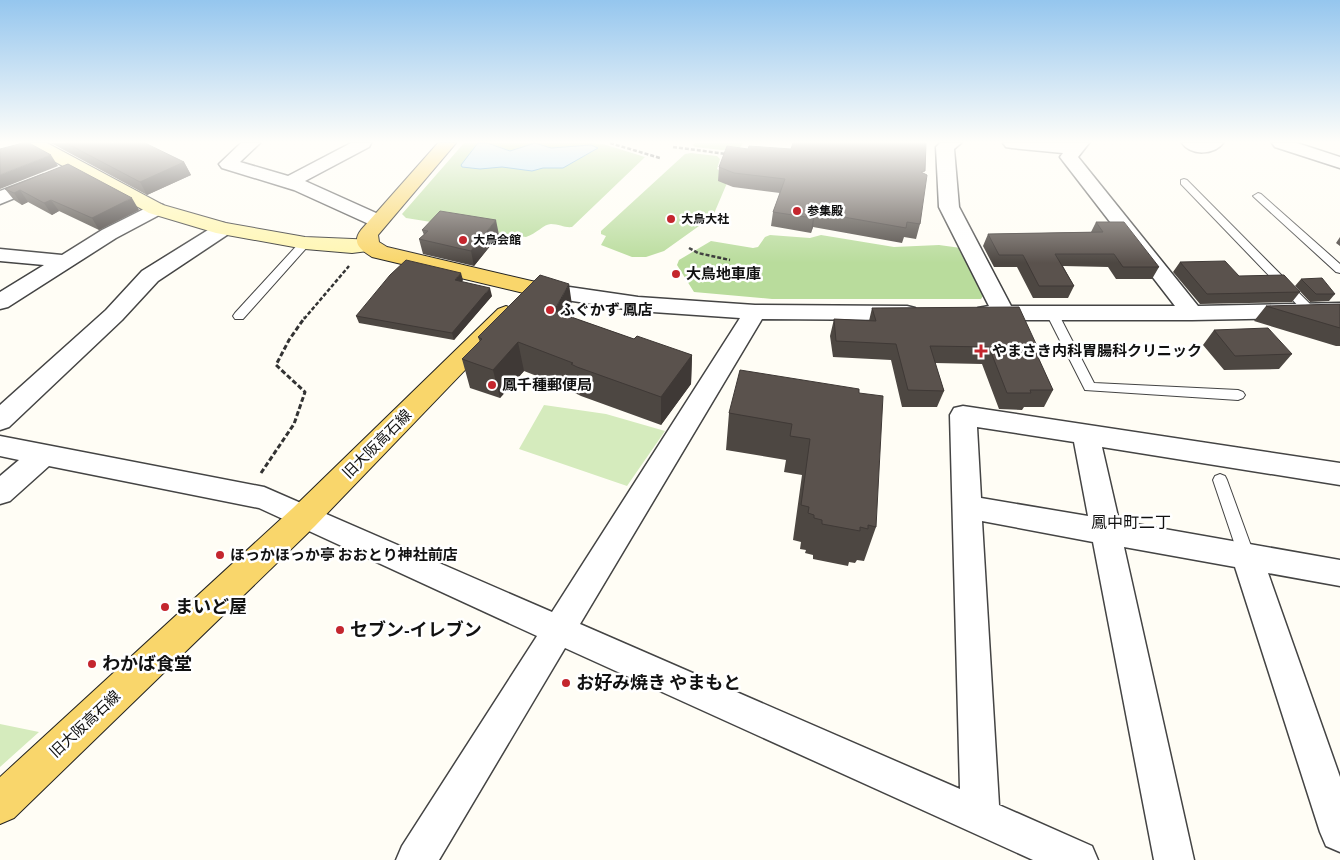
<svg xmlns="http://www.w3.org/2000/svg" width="1340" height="860" font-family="'Zilla Slab','Noto Sans JP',serif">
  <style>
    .green { fill: #d5ebbd }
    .forest { fill: #b9dc9c }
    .water { fill: #b9e0f7; stroke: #3f96cf }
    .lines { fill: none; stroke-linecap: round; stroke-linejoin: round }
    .lane-casing { stroke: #444; stroke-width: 2 }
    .street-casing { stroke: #444; stroke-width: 3 }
    .secondary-casing { stroke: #333; stroke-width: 2 }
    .primary-casing { stroke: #222; stroke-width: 2 }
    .path-far1 { stroke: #333; stroke-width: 2.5; stroke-dasharray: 4 2; stroke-linecap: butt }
    .path { stroke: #333; stroke-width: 3; stroke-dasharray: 5 2.5; stroke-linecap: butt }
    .lane { fill: #fff; fill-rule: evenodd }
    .street { fill: #fff; fill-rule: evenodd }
    .secondary { fill: #fff6b0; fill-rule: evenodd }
    .primary { fill: #f9d66b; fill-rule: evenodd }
    .wall { fill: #4d4742 }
    .shaded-wall { fill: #3f3936 }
    .building { fill: #5a524d; stroke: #3f3936 }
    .poi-dot { fill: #c4262e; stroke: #fff; stroke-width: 2 }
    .labels { text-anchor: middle; stroke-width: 5; stroke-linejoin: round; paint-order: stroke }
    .far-poi-label { font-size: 12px; font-weight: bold; fill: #111; stroke: #fff; text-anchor: start }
    .poi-label { font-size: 15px; font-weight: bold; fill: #111; stroke: #fff; text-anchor: start }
    .street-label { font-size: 15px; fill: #111; stroke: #fff }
    .neighbourhood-label { font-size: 16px; fill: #111; stroke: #fff }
    .near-poi-label { font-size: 18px; font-weight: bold; fill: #111; stroke: #fff; text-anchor: start }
  </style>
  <rect width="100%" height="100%" fill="#fffdf5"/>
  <path class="green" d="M544,405L606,414L665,431L627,486L519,449Z
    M0,724L39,732L0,767Z"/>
  <path class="forest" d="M464,143H590L603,144L645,157L572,227C565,228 559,224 551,224C544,224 536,234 526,237L406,218L402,214Z
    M695,143H743L739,149L722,150L695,147L693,145Z
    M691,153L717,156L720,159L717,169L730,176L713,216L664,251L646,257H632L601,245L606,236L601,234V231L685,154Z
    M770,235L810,238L821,235L894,247L939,245L961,248L985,293L981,299H772L694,292L677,265L679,260L711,241L753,248L758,247L765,237Z"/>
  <path class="water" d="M478,143H487L510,151L535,143L551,148L591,145L598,148L563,168H543L532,171L502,167L480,169L462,167L461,165Z"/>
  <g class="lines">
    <g class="lane-casing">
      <path id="lane" d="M1184,179L1187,180L1314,308L1316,311L1314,314H1306L1181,184V180Z
        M1258,193L1261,194L1340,264V273L1336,272L1255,198L1253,196Z
        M305,240L309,241L310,243L309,245L243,319H235L233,316L235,313L301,241Z
        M1052,309L1058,313L1094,383L1238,390L1243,392L1245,395L1243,398L1238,400L1085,390L1046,313Z
        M1220,474L1225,476L1227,480L1255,557L1253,562L1247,564L1241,562L1239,557L1213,480L1215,476Z"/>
    </g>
    <g class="street-casing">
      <path id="street" d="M241,143H260L240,162L288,176L351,143H371L369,147L305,181L385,217L388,221L385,225L378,227L371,225L294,190L222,168L219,164Z
        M940,143H961L954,149L959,207L1011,306H1175L1063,161L1060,157L1063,153L1012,148L1006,147L1003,143H1089L1078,157L1198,306L1340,303V317L1192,320H986L978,318L975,313L978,308L989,306L939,207L936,147Z
        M1182,143H1223C1214,155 1191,156 1182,143Z
        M1272,143H1297L1340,157V168L1275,147Z
        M43,175L49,176L52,180L49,184L0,204V191Z
        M156,203L163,205L166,209L163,213L116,238L8,307L0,309V292L44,265L0,261V249L62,255L102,230Z
        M223,223L230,225L233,229L230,233L158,281L122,320L9,427L0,430V405L106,310L142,271L216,225Z
        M535,282L638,297L755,305L907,306L915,308L918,313L915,318L907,320L762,319L580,624L960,789L950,415L954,408L963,406L1340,463V485L1102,447L1119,521L1340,560V586L1268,573L1340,777V852L1326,846L1320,832L1235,567L1124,547L1194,860H1154L1093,542L982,521L999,805L1092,846L1098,860H1033L565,648L439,860H396L402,846L537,636L259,508L49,466L10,501L0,504V476L19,460L0,456V436L264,487L552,612L740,318L638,311L527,294L524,289L527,284ZM977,427L1074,442L1088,516L981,498Z"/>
    </g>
    <g class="secondary-casing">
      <path id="secondary" d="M25,143H47L163,205L226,223L305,237L376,240L379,245L376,250L352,253L305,249L216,233L149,213L28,147Z"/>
    </g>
    <g class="primary-casing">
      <path id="primary" d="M438,143H456L378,235L379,242L387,247L540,283L543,288L540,293L532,295L372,257C361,250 351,243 361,230Z
        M506,306L514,309L518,314L514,319L315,526L14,818L0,824V777L293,508L498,309Z"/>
    </g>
    <path class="path-far1" d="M610,143L660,158
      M673,147L727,154
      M689,248L698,253L730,260
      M304,319L349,266"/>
    <path class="path" d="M261,473L294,424L305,392L276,365L289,340L305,317"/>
    <use href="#lane" class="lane"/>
    <use href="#street" class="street"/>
    <use href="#secondary" class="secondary"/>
    <use href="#primary" class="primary"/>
  </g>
  <path class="wall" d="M51,143H110L184,162L191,175L147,195Z
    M68,164L139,210L99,230L59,211L52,215L28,202L22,205L14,200L5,189Z
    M719,167L924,174L920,224L916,239L904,237L902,243L813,227L811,233L771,226L773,212L780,193L733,187L718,181Z
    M1096,222L1159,267L1152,279H1116L1108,267L1063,266L1074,286L1068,298H1033L1017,267H994L983,246L988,234L1091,232Z
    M422,230L499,235L474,266L423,254L419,239L424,235Z
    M1340,237V246L1336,243Z
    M1180,262L1239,276L1300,292L1292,302L1200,304L1173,272Z
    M1301,279L1335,294L1329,301L1310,302L1295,286Z
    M463,280L461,282L492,296L454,340L359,323L356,316Z
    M1340,304V346H1336L1254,321L1266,306Z
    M872,308L1037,346L1035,351L1053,390L1044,407H1024L1022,410L999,409L982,364L935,363L944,391L937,407H902L891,360L833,357L830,336L834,319L869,321Z
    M573,312L571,317L634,339L692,355L691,384L661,425L581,396L575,393V391L524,371L500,398L470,388L462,359L480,342L478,337Z
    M1214,330L1292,354L1279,369L1224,370L1203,345Z
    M859,393L876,527L864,561L857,560L855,563L849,562L848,566L813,559V555L805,553L806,550L800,549L801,542L793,540L802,475L784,472L786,460L726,450L729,413Z"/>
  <path class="shaded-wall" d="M51,155L58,166L0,189V175Z
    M184,162L191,175L147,195L140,182Z
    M20,190L28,202L22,205L14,193Z
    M132,198L139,210L99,230L92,218Z
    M51,200L59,211L52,215L44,203Z
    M815,212L813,227L811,233L813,218Z
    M496,220L499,235L474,266L471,251Z
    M461,273L463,280L457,288L455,280Z
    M569,284L573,312L559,340L554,311Z
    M490,288L492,296L454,340L452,333Z
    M518,342L524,371L500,398L493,370Z
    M692,355L691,384L661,425V397Z"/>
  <path class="building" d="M23,143H29L51,155L0,175V149Z
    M66,143H110L112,144L114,143H145L184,162L140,182Z
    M793,143H926L925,171L921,172L927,175L920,224L907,222L906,228L815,212L813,218L773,212L785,179L734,173L719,167L727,146L748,149L749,146L791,149Z
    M68,164L132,198L92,218L51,200L44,203L20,190L14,193L5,189Z
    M440,211L496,220L471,251L419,239L428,231L422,230Z
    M1096,222H1124L1159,267H1123L1114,254H1055L1074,286H1039L1023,255H999L988,234L1103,232Z
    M406,260L461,273L455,280L490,288L452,333L356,316L390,275Z
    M1225,261L1239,276L1284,275L1300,292L1207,294L1180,262Z
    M540,275L569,284L554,311L634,339L637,336L692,355L661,397L577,367L571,364L573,363L518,342L493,370L462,359L482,339L478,337Z
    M1322,278L1335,294H1316L1301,279Z
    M1340,304V328L1266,306Z
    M1019,307L1037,346H1033L1053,390H1030L1031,393H1007L989,347L930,346L944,391L908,390L896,344L836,341L834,319L876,321L872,308Z
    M1268,328L1292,354L1235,356L1214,330Z
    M740,370L859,389V393L883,396L876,527L868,525V529L860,527V531L822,524V520L814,518V515L808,513L809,507L801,505L810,439L790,436L792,424L729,413Z"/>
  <linearGradient id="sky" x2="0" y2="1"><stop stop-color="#95c6ee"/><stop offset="0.54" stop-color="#fffefa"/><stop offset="1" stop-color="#fffefa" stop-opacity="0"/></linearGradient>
  <rect width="1340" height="263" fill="url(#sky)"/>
  <g class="poi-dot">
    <circle cx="797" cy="211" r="5"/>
    <circle cx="671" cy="219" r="5"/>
    <circle cx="463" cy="240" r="5"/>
    <circle cx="676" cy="274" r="5"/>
    <circle cx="550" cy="310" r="5"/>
    <path d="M978.5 343.5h5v5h5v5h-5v5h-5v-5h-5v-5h5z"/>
    <circle cx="492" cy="385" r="5"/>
    <circle cx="220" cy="555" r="5"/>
    <circle cx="165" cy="607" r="5"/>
    <circle cx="340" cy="630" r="5"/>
    <circle cx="92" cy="664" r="5"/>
    <circle cx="566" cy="683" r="5"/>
  </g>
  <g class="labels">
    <g class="far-poi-label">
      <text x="807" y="215">参集殿</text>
      <text x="681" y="223">大鳥大社</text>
      <text x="473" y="244">大鳥会館</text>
    </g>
    <g class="poi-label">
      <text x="686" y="279">大鳥地車庫</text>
      <text x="560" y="315">ふぐかず 鳳店</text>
      <text x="992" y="356">やまさき内科胃腸科クリニック</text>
      <text x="502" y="390">鳳千種郵便局</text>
      <text x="230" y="560">ほっかほっか亭 おおとり神社前店</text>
    </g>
    <g class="street-label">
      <text transform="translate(377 444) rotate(-45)" y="5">旧大阪高石線</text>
      <text transform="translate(85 724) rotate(-43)" y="5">旧大阪高石線</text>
    </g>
    <g class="neighbourhood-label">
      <text x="1131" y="528">鳳中町二丁</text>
    </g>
    <g class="near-poi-label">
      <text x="175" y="613">まいど屋</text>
      <text x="350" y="636">セブン-イレブン</text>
      <text x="102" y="670">わかば食堂</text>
      <text x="576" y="689">お好み焼き やまもと</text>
    </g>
  </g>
</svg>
